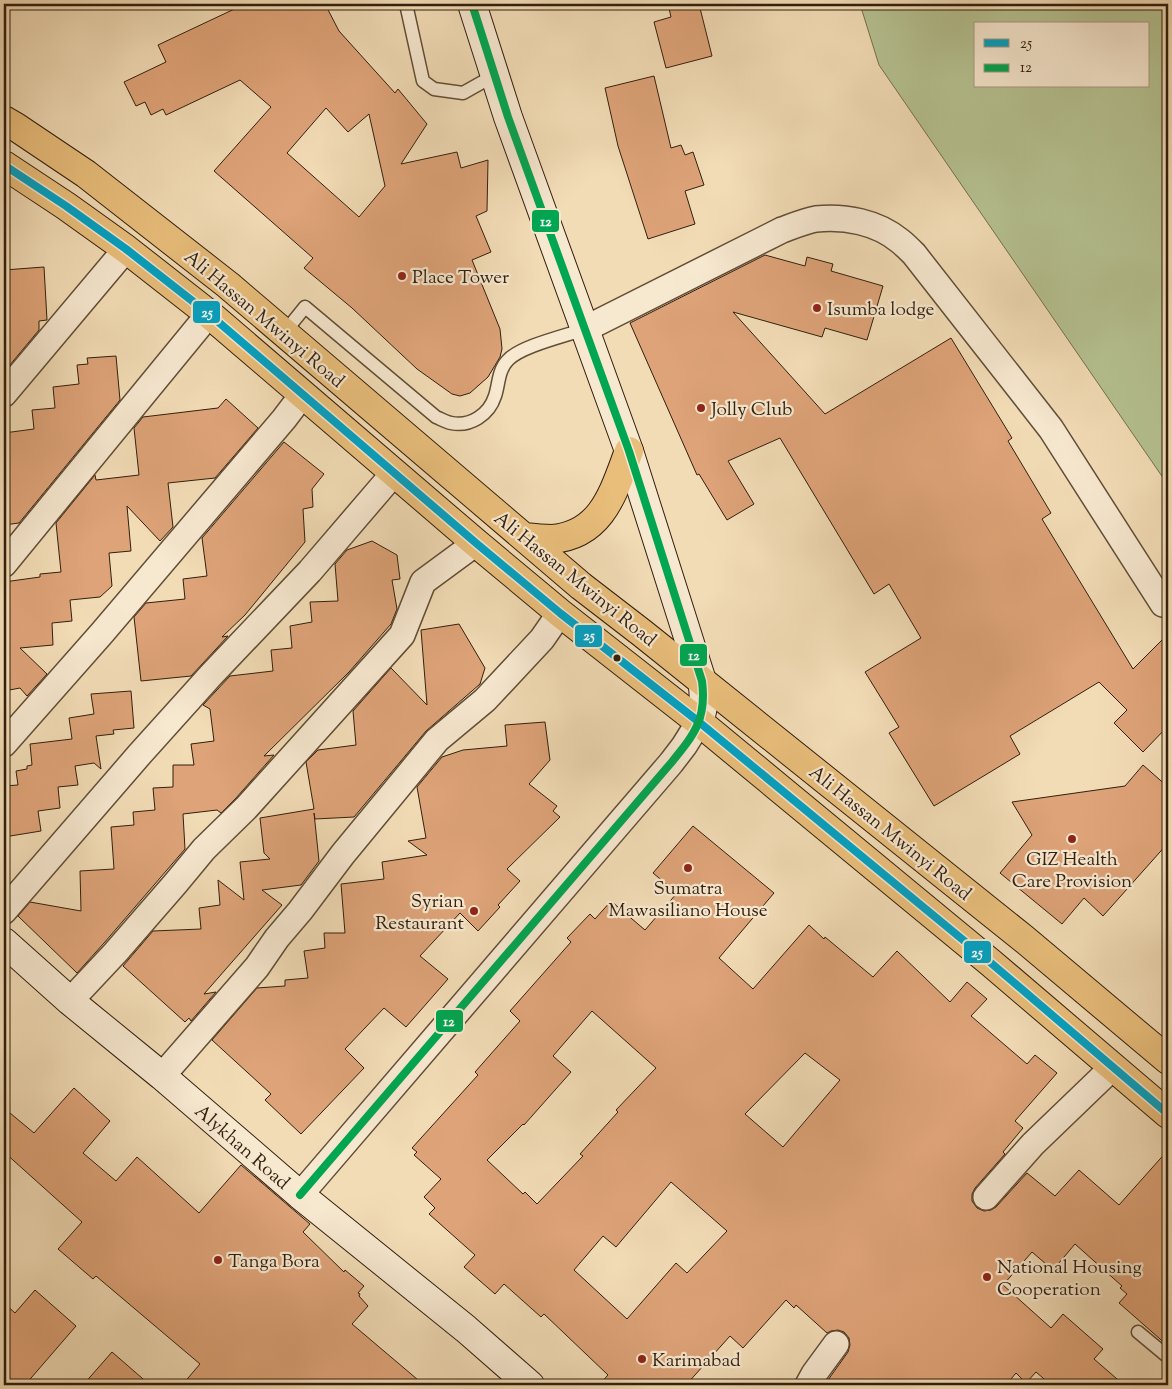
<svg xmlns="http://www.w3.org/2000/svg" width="1172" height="1389" font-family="'Sorts Mill Goudy',serif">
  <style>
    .green { fill: #b6c292; stroke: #747050; fill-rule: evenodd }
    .building { fill: #dea378; stroke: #311f0d; fill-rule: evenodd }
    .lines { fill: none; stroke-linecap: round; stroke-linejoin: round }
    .lane-casing { stroke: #614e37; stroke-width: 15 }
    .street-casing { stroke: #614e37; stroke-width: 28 }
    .secondary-casing { stroke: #311f0d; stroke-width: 30 }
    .highway-casing { stroke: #311f0d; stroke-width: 30 }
    .lane { stroke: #f7e8d0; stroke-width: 12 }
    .street { stroke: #f7e8d0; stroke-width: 25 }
    .secondary { stroke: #f7e8d0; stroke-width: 28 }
    .highway { stroke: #e9be7b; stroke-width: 28 }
    .bus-1-casing { stroke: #f7e8d0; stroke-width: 11 }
    .bus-2-casing { stroke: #f7e8d0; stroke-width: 11 }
    .bus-1 { stroke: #02a2c4; stroke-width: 8 }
    .bus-2 { stroke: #00a651; stroke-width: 8 }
    .poi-dot { fill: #8f2418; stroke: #f7e8d0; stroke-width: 2 }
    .bus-dot { fill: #311f0d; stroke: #f7e8d0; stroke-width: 2 }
    .labels { text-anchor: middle; stroke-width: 4.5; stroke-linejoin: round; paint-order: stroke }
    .poi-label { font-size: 19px; fill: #311f0d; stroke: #f7e8d0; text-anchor: start }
    .street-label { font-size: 19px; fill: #311f0d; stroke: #f7e8d0 }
    .line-badge { stroke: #f7e8d0; stroke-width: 2 }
    .badge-label { font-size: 14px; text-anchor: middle; font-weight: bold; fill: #fff }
  </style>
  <rect width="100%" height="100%" fill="#f2dcb6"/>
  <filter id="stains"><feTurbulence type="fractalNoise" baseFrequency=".004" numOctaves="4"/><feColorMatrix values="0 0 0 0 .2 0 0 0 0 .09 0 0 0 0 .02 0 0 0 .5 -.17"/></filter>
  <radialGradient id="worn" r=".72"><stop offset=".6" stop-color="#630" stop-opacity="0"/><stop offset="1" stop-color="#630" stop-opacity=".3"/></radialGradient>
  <path class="green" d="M860,4H1168V485L879,65ZM976,24H1148V86H976Z"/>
  <path class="building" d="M245,4H325L339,31L395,93L398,89L427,124L401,164L457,152L461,168L488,160L487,211L476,216L491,252L472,260L500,329L502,349L500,357L488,377L470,393L460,396L452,394L417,369L352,308L304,268L313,258L214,171L271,107L240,80L166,115L163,109L151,115L145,102L136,106L124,82L166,62L158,45ZM326,108L348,132L369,114L385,186L359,217L287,153Z
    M668,4H699L712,56L666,68L654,22L671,17Z
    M654,76L671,148L681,145L685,155L693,152L704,185L685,191L695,224L648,239L618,146L605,88Z
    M765,255L805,266L807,257L833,264L831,271L883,286L867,340L825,328L822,337L733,312L825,414L951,338L1012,438L1008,441L1051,513L1042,519L1133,669L1168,634V726L1143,752L1114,723L1127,710L1099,682L1010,736L1020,754L934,806L889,733L899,727L865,672L921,638L889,584L874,594L780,438L728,461L754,504L727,520L699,474L697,475L630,323Z
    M44,267L47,320L39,321V330L4,372V270Z
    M116,356L120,400L19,523L4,525V433L34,429L32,410L55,408L53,387L79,384L77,365L88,364L87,358Z
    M226,399L258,428L215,478L168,483L173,527L160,541L127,506L131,551L109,553L112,586L100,597L70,600L72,621L52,623L53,645L20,648L47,674L27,696L20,688L4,691V582L40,577V574L61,572L56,523L95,475L96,480L139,475L134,428L143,417L218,408Z
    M284,442L324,474L312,489L313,507L303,509L305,542L245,615L222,637L228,636L191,676L141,681L134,617L146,603L185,599L183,579L207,576L202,538Z
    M372,541L397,555L400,579L392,580L397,609L391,624L349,672L264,756L274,755L236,798L221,813L217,810L183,814L185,849L104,943L77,973L18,916L30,902L81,911L80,871L114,869L111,827L134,825L133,812L155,810L153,788L173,787V765H194L191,744L214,741L210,709L203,705L230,676L273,671L271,650L292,648L290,626L312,622L310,602L338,601L335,564L347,550Z
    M459,624L485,668L480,684L426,731L354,817L315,819L314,813L319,861L301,885L262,890L282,905L204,994L216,992L191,1021L189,1018L185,1022L123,966L153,931L201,929L199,908L220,905L218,880L244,900L240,862L270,859L264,853L260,818L314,809L306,762L318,750L356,745L353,711L391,668L427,705L421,630Z
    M131,691L134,728L113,730L114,734L96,736L101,769L94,763L75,766L78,785L58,787L60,808L38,811L41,831L4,837V786L18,785L16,771L27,769V766L32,765L30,744L72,739L69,718L94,714L91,694Z
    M545,722L550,760L529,784L557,806L553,811L560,817L507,869L520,881L498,905L500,907L478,931L460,913L420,956L448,979L406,1027L384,1008L345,1049L364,1068L301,1134L265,1100L271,1094L212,1040L257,988L285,986V980L308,978L304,951L325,948L324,933H345L341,884L384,879L382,862L427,855L408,841L426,838L417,787L442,757L463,750L507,746L505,725Z
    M1143,765L1168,787V843L1103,916L1084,898L1062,924L1000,873L1032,835L1012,802L1125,786Z
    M693,826L774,893L719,958L753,989L809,925L824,939L825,937L873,977L897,951L950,1002L967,982L987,999L971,1016L1027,1064L1035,1055L1057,1073L1015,1121L1023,1128L1003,1152L1005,1154L975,1188L972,1194V1201L977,1208L984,1211L991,1210L996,1207L1027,1173L1055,1196L1079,1170L1119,1205L1168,1150V1346L1119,1303L1127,1294L1120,1288L1122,1286L1075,1244L1053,1270L1032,1252L1003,1285L1051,1328L1063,1314L1103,1349L1094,1359L1124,1385H1051L1036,1372L1026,1383L1016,1373L1006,1385H834L828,1380L848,1352L850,1345L849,1338L844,1332L838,1330L831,1331L827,1333L796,1305L794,1308L786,1300L743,1348L730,1336L686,1385H599L608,1375L544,1314L541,1317L504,1284L495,1294L464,1267L475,1255L429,1214L435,1208L424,1197L441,1179L414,1155L417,1152L412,1148L478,1075L475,1072L520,1021L510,1011L571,942L567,938L590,914L595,919L611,901L645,930L677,893L653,873ZM592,1011L656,1068L616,1110L618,1112L580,1154L583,1156L537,1204L525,1192L523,1194L487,1160L523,1124L524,1125L571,1072L553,1056ZM805,1053L840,1080L783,1147L745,1114ZM671,1182L727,1231L687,1273L676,1263L627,1319L574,1270L603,1236L616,1247Z
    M74,1088L110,1121L83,1153L116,1181L137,1157L199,1213L241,1165L310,1224L303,1232L344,1272L345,1270L364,1286L358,1293L360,1294L359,1296L368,1306L352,1324L424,1385H182L200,1364L96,1276L93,1279L58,1249L82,1222L4,1152V1108L34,1133Z
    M35,1290L76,1326L25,1385H4V1303L15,1313Z
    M112,1352L150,1385H83Z"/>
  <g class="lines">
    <g class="lane-casing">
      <path id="lane" d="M406,4L423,81L434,89L463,93L495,75
        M284,333L305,307L436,417C441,419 446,422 451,423C470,427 489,415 495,396C499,384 498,370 508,360C521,346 565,336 585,329
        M1138,1332L1168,1357"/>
    </g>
    <g class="street-casing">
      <path id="street" d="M585,329L782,230C793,226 805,221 816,219C845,216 877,222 900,241C905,245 910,250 914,254L1051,429L1163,604
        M4,394L126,249
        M4,564L209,314
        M4,744L102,633L284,419L303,394
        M4,911L139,755L211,675L310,571L394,473
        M70,1001L115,953L175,884L204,849L246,808L402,635L423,582L476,543
        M162,1076L257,967L277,938L300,911L343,854L437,740L485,700L542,639L560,613
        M300,1195L671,763L684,746L699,722
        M986,1197L1033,1144L1113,1067
        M808,1385L814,1374L836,1344"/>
    </g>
    <g class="secondary-casing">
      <path id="secondary" d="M472,4L508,117L629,451L702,681C705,697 704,707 699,722
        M4,942L70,1001L162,1076L300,1195L466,1329L530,1385"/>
    </g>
    <g class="highway-casing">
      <path id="highway" d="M4,120L16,127L86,174L228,285L581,586L642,633L1024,939L1168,1060
        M4,165L66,206L126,249L209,314L476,543L560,613L699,722L991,963L1168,1114
        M524,537C533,538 543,539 552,539C603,535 614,490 629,451"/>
    </g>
    <use href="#lane" class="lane"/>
    <use href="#street" class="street"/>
    <use href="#secondary" class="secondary"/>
    <use href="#highway" class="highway"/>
    <g class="bus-1-casing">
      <path id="bus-1" d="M4,165L66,206L126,249L209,314L476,543L560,613L699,722L991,963L1168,1114"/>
    </g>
    <g class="bus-2-casing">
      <path id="bus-2" d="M300,1195L671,763C694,735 707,719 702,681L629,451L508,117L472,4"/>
    </g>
    <use href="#bus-1" class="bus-1"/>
    <use href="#bus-2" class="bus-2"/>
  </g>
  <g class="poi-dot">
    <circle cx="402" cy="276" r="5"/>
    <circle cx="817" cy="308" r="5"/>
    <circle cx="701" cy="408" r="5"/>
    <circle cx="1072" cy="839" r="5"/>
    <circle cx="688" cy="868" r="5"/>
    <circle cx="474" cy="911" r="5"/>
    <circle cx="218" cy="1260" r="5"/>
    <circle cx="987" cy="1277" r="5"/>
    <circle cx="642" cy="1359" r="5"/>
  </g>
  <circle class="bus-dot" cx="617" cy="658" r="4.5"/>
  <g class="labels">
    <g class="poi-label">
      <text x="412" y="283">Place Tower</text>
      <text x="827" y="315">Isumba lodge</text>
      <text x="711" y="415">Jolly Club</text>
      <text x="1072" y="865" text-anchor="middle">GIZ Health<tspan x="1072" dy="22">Care Provision</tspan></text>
      <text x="688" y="894" text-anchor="middle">Sumatra<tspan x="688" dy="22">Mawasiliano House</tspan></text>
      <text x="464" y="907" text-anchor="end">Syrian<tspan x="464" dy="22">Restaurant</tspan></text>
      <text x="228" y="1267">Tanga Bora</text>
      <text x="997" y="1273">National Housing<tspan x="997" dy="22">Cooperation</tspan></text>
      <text x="652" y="1366">Karimabad</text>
    </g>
    <g class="street-label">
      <text transform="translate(265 318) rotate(40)" y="7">Ali Hassan Mwinyi Road</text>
      <text transform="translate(576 578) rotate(39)" y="7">Ali Hassan Mwinyi Road</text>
      <text transform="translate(891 832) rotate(39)" y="7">Ali Hassan Mwinyi Road</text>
      <text transform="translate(243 1146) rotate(41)" y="7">Alykhan Road</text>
    </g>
  </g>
  <g class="line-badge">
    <rect x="531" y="209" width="29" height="24" rx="5" fill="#00a651"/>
    <rect x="192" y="300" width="29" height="24" rx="5" fill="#02a2c4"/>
    <rect x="574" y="624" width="29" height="24" rx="5" fill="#02a2c4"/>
    <rect x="679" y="643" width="29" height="24" rx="5" fill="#00a651"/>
    <rect x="963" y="940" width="29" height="24" rx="5" fill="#02a2c4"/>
    <rect x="435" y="1009" width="29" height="24" rx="5" fill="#00a651"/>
  </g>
  <g class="badge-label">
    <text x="546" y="226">12</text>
    <text x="207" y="317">25</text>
    <text x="589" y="640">25</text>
    <text x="694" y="660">12</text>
    <text x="977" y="957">25</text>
    <text x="449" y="1026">12</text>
  </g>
  <rect width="1172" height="1389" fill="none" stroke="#f2dcb6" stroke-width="20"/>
  <rect x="5" y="5" width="1162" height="1379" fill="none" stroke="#311f0d" stroke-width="2.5"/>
  <rect x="10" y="10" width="1152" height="1369" fill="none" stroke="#311f0d"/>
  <rect x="974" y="22" width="175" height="65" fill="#f7e8d0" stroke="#a89882"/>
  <rect x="984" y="39" width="25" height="8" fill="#02a2c4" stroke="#a89882"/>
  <text x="1020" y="48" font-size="15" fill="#311f0d">25</text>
  <rect x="984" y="64" width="25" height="8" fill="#00a651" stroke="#a89882"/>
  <text x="1020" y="72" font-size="15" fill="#311f0d">12</text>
  <rect width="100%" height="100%" filter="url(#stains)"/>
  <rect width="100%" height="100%" fill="url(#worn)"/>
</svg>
